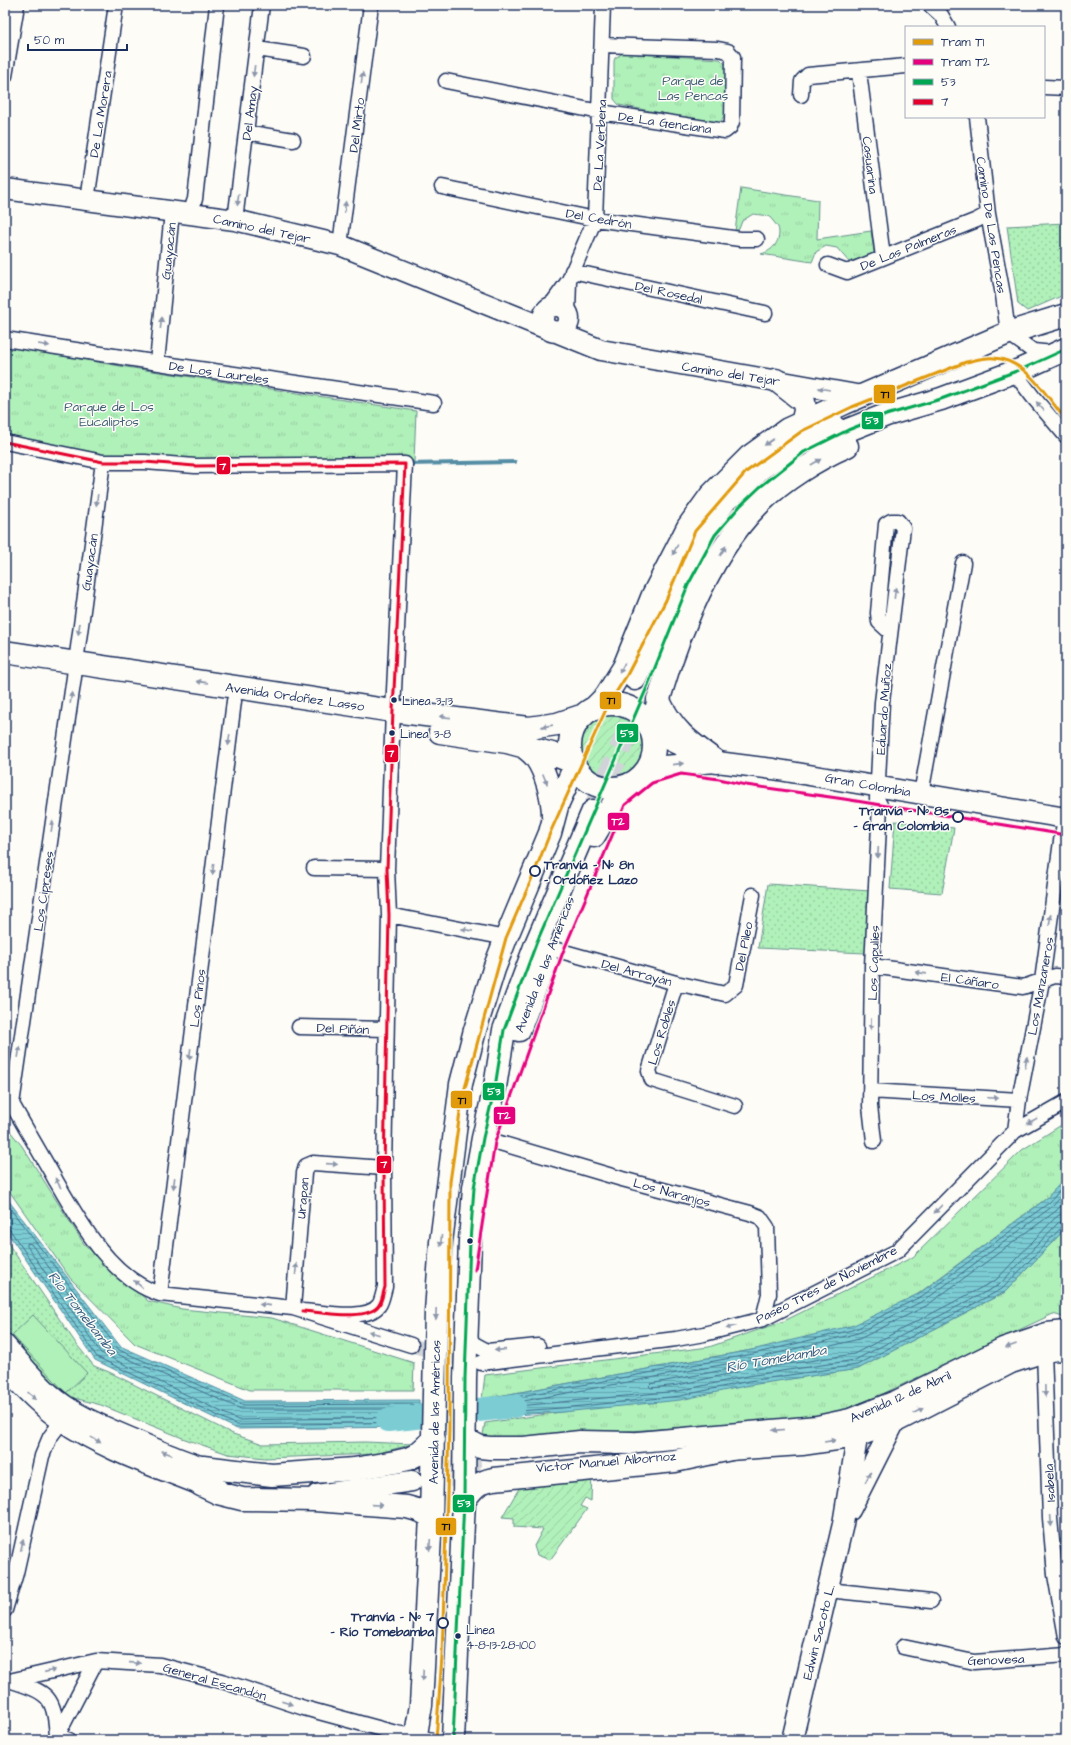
<svg xmlns="http://www.w3.org/2000/svg" width="1071" height="1745" font-family="'Architects Daughter',sans-serif">
  <style>
    .grass { fill: url(#grass-dots); stroke: #66908c }
    .park { fill: url(#park-tufts); stroke: #66908c }
    .garden { fill: url(#garden-furrows); stroke: #66908c }
    .pitch { fill: #b0f0b9; stroke: #66908c }
    .water { fill: url(#water-rules); stroke: #558da5 }
    .lines { fill: none; stroke-linecap: round; stroke-linejoin: round }
    .shore { stroke: #416e8d; stroke-width: 1 }
    .stream { stroke: #558da5; stroke-width: 4 }
    .river { stroke: #7bccd4; stroke-width: 24 }
    .street-tunnel { stroke: #d0d3d8; stroke-width: 14; stroke-dasharray: 14 7; stroke-linecap: butt }
    .secondary-tunnel { stroke: #d0d3d8; stroke-width: 20; stroke-dasharray: 20 10; stroke-linecap: butt }
    .primary-tunnel { stroke: #d0d3d8; stroke-width: 22; stroke-dasharray: 22 11; stroke-linecap: butt }
    .street-casing { stroke: #1b2f5e; stroke-width: 17 }
    .secondary-casing { stroke: #1b2f5e; stroke-width: 23 }
    .primary-casing { stroke: #1b2f5e; stroke-width: 25 }
    .street { stroke: #fdfcf7; stroke-width: 14 }
    .secondary { stroke: #fdfcf7; stroke-width: 20 }
    .primary { stroke: #fdfcf7; stroke-width: 22 }
    .bus-1-casing { stroke: #fdfcf7; stroke-width: 6 }
    .bus-2-casing { stroke: #fdfcf7; stroke-width: 6 }
    .bus-1 { stroke: #00a651; stroke-width: 3 }
    .bus-2 { stroke: #e4002b; stroke-width: 3 }
    .tram-1-casing { stroke: #fdfcf7; stroke-width: 6 }
    .tram-2-casing { stroke: #fdfcf7; stroke-width: 6 }
    .tram-1 { stroke: #e19a09; stroke-width: 3 }
    .tram-2 { stroke: #e5007d; stroke-width: 3 }
    .oneway { fill: #8c96aa }
    .bus-dot { fill: #1b2f5e; stroke: #fdfcf7; stroke-width: 1.5 }
    .stop-dot { fill: #fdfcf7; stroke: #1b2f5e; stroke-width: 2 }
    .labels { text-anchor: middle; stroke-width: 3; stroke-linejoin: round; paint-order: stroke }
    .bus-label { font-size: 12px; fill: #1b2f5e; stroke: #fdfcf7; text-anchor: start }
    .park-label { font-size: 13px; fill: #405f75; stroke: #fdfcf7 }
    .street-label { font-size: 13px; fill: #1b2f5e; stroke: #fdfcf7 }
    .stop-label { font-size: 13px; font-weight: bold; fill: #1b2f5e; stroke: #fdfcf7; text-anchor: end }
    .water-label { font-size: 14px; font-style: italic; fill: #385e81; stroke: #fdfcf7 }
    .line-badge { stroke: #fdfcf7; stroke-width: 1.5 }
    .badge-label { font-size: 11px; text-anchor: middle; font-weight: bold; fill: #fff }
    .pale-badge-label { font-size: 11px; text-anchor: middle; font-weight: bold; fill: #111 }
  </style>
  <defs>
    <pattern id="grass-dots" width="8" height="8" patternUnits="userSpaceOnUse"><rect width="8" height="8" fill="#b0f0b9"/><path d="M2 2h.1M6 6h.1" fill="none" stroke="#97cea1" stroke-width="1.8" stroke-linecap="round"/></pattern>
    <pattern id="park-tufts" width="24" height="20" patternUnits="userSpaceOnUse"><rect width="24" height="20" fill="#b0f0b9"/><path d="M3 7l-1-3M5 7V3M7 7l1-3M15 17l-1-3M17 17v-4M19 17l1-3" fill="none" stroke="#97cea1"/></pattern>
    <pattern id="garden-furrows" width="10" height="10" patternUnits="userSpaceOnUse"><rect width="10" height="10" fill="#b0f0b9"/><path d="M-1 1l2-2M0 10L10 0M9 11l2-2" fill="none" stroke="#97cea1"/></pattern>
    <pattern id="water-rules" width="6" height="5" patternUnits="userSpaceOnUse"><rect width="6" height="5" fill="#7bccd4"/><path d="M0 2.5h6" fill="none" stroke="#64a6af"/></pattern>
  </defs>
  <rect width="100%" height="100%" fill="#fdfcf7"/>
  <filter id="ink" filterUnits="userSpaceOnUse"><feTurbulence type="fractalNoise" baseFrequency=".025" numOctaves="2"/><feDisplacementMap in="SourceGraphic" scale="8" xChannelSelector="R" yChannelSelector="G"/><feConvolveMatrix kernelMatrix="1 2 1 2 8 2 1 2 1" color-interpolation-filters="sRGB"/></filter>
  <g filter="url(#ink)">
    <path class="grass" d="M1066,223V294L1027,311L1018,304L1007,226Z
      M895,821L954,828L942,893L890,889Z
      M768,884L870,891L865,953L758,948Z
      M5,1239L77,1345L94,1366L109,1372L233,1434L263,1444L365,1442L413,1444L376,1454L265,1458L228,1454L185,1439L101,1405L62,1395L5,1329Z
      M1056,1538L1066,1541V1553L1057,1549Z
      M1058,1555L1066,1558V1573L1061,1576Z"/>
    <path class="park" d="M623,53L720,59L726,65L725,113L721,122L713,123L619,105L614,99V61L615,58Z
      M741,188L818,200L817,239L871,231L874,252L871,255L849,262L837,248L826,246L816,252L812,262L761,254C773,251 782,240 778,227L769,216L753,214L742,221L739,229L735,231Z
      M5,346L126,367L416,411L414,462L399,460L103,463L5,443Z
      M1066,1122V1177L1047,1198L899,1308L823,1337L482,1399L485,1375L709,1347L784,1321L913,1257L1022,1150Z
      M5,1125L22,1146L84,1244L148,1301L182,1309L272,1318L414,1363L413,1390H250L135,1344L70,1278L5,1185Z
      M1066,1228V1318L1053,1314L876,1397L818,1420L747,1423L482,1441L485,1423L858,1369L1005,1292Z"/>
    <path class="garden" d="M578 745a35 35 0 1 1 70 0a35 35 0 1 1-70 0Z
      M592,1473L591,1501L585,1498L580,1506L587,1509L550,1560L537,1555L534,1546L543,1529L514,1527V1518L502,1517L521,1485Z"/>
    <path class="pitch" d="M33,1315L87,1373L66,1393L12,1335Z"/>
    <path class="water" d="M1066,1177V1228L1005,1292L858,1369L750,1385L680,1400L563,1412L481,1417L482,1399L752,1350L854,1325L920,1293L1047,1198Z
      M5,1196L120,1346L245,1401L419,1400L420,1427L237,1429L95,1360L5,1229Z"/>
    <g class="lines">
      <path class="shore" d="M1066,1183L1050,1202L922,1296L856,1329L753,1354L488,1402L486,1404V1411L488,1413L562,1408L680,1396L749,1381L857,1365L1002,1289L1062,1227L1066,1225
        M1066,1191L1053,1206L925,1300L858,1333L754,1359L518,1402L516,1404L518,1406L679,1391L748,1376L855,1360L999,1285L1058,1223L1066,1220
        M1066,1200L1056,1211L926,1306L859,1339L755,1365L754,1367L756,1369L854,1354L996,1280L1054,1219L1059,1215L1066,1214
        M5,1202L119,1350L244,1405L413,1404L415,1406L416,1422L237,1425L97,1357L10,1230L5,1228
        M28,1243L31,1244L115,1353L241,1409H408L410,1411L411,1417L238,1420L101,1353L27,1246Z
        M736,1368L738,1370L737,1372L678,1385L651,1388L649,1386L651,1384Z"/>
      <path class="stream" d="M407,464L515,462"/>
      <path class="river" d="M388,1420L514,1406"/>
      <path class="street-tunnel" d="M411,1345L450,1357L472,1362"/>
      <path class="secondary-tunnel" d="M417,1465L480,1457
        M416,1481L481,1473"/>
      <path class="primary-tunnel" d="M593,811L648,685"/>
      <g class="street-casing">
        <path id="street" d="M930,5L941,15L948,27
          M257,49L304,56
          M859,72L883,257
          M5,76L17,5
          M446,81L600,112L725,131L730,127L732,122L733,57L728,51L718,49L602,45
          M1044,87L1066,88
          M801,95L802,81L808,75L906,66
          M977,117L988,214L1003,295L1008,333L1033,351L1053,353
          M246,132L293,140
          M442,187L595,219L740,239H757
          M87,200L116,5
          M190,214L195,199L217,5
          M235,220L262,5
          M340,245L371,5
          M828,265L847,272L977,220L988,214
          M572,271L765,313
          M548,309L569,280L595,219L603,5
          M568,313L569,280
          M5,339L172,365L434,403
          M157,362L172,212
          M1014,372L1033,397L1066,436
          M5,442L103,462H145L195,466L405,464L393,711L387,869L389,915L384,1168L385,1287C383,1293 382,1301 379,1305C367,1322 322,1312 303,1311
          M921,794L963,563
          M314,868L387,869
          M389,915L506,938
          M550,948L676,983L725,994L736,985L753,895
          M872,966L1023,987L1055,976L1066,977
          M676,983L649,1071L652,1080L735,1106
          M299,1027L386,1029
          M870,1091L1019,1100
          M6,1100L12,1104C26,1129 41,1154 55,1179C79,1221 111,1279 160,1294L293,1308L411,1345
          M12,1104L74,677L103,462
          M1015,1131L1019,1100L1042,981L1062,834L1066,818
          M483,1138L622,1179L750,1213L760,1217L767,1227L769,1294L763,1319
          M874,1141L870,1106L872,966L880,805L877,799L882,702L903,528L898,521H891L886,524L878,613L879,622L890,632
          M160,1294L234,701
          M293,1308L304,1173L306,1166L313,1163L384,1168
          M467,1335L474,1344L487,1351L538,1346
          M1044,1352L1050,1518L1055,1575L1066,1637
          M481,1363L676,1339L704,1334L763,1319L897,1251L1015,1131L1066,1102
          M828,1590L931,1601
          M5,1610L16,1573L42,1456L50,1437L62,1421
          M903,1647L974,1662L1066,1655
          M12,1681C49,1693 54,1696 57,1736
          M5,1682L96,1661L160,1665L225,1682L304,1708L396,1733L433,1740
          M57,1736L69,1740
          M55,1740L96,1661"/>
      </g>
      <g class="secondary-casing">
        <path id="secondary" d="M5,189L235,220L340,245L550,330
          M543 319a13 13 0 1 1 26 0a13 13 0 1 1-26 0Z
          M554,331L601,350L862,396
          M652,732L698,754
          M642,777L663,766L717,762L773,769L1066,818
          M5,1345C19,1361 33,1379 49,1393C73,1415 105,1427 135,1440C162,1452 189,1464 218,1471
          M5,1369C23,1387 41,1407 62,1421C104,1450 154,1466 201,1485L217,1488
          M616,1444L817,1426L850,1419L898,1400L1003,1348L1047,1333L1066,1331
          M714,1451L802,1445L857,1437L894,1423L1011,1363L1044,1352L1057,1350L1066,1351
          M317,1495L412,1481
          M850,1510L894,1423
          M792,1740L843,1524L859,1426"/>
      </g>
      <g class="primary-casing">
        <path id="primary" d="M776,380L804,402L805,411L802,423
          M819,444L848,430L886,415L941,399L1022,369L1066,349
          M5,652L393,711L529,728L557,724L584,715
          M635,679L703,531L726,500L761,468L793,445L832,423
          M658,699C673,731 689,742 717,762
          M570 746a42 42 0 1 1 84 0a42 42 0 1 1-84 0Z
          M592,710L606,696L624,667L653,595L688,527L711,495L749,457L788,429L845,403L1008,333L1066,315
          M651,729C668,658 706,556 759,504C782,481 817,459 847,446
          M440,732L507,742L552,754L573,762
          M524,747C528,750 533,754 536,758C546,772 553,799 553,816
          M594,836L616,799L633,783
          M519,1030L546,960
          M465,1439L480,1447L490,1448H524L580,1442L631,1443
          M203,1467L272,1475L354,1469L395,1462L408,1459L416,1455L434,1439
          M201,1485L218,1493L242,1499L315,1500L407,1507L421,1511L431,1517
          M464,1501C472,1489 478,1482 493,1479L675,1461L731,1449
          M415,1740L421,1705L431,1517L436,1312L441,1242L461,1084L475,1030L494,969L506,938L550,833L558,803L575,766
          M453,1740L464,1501L465,1378L470,1241L474,1188L483,1138L495,1087L504,1030L536,944L593,811"/>
      </g>
      <use href="#street" class="street"/>
      <use href="#secondary" class="secondary"/>
      <use href="#primary" class="primary"/>
      <g class="bus-1-casing">
        <path id="bus-1" d="M453,1740L464,1501L465,1378L470,1241L474,1188L483,1138L495,1087L504,1030L536,944L648,685L688,585L715,535L740,506L760,487L804,452L848,430L886,415L941,399L1022,369L1066,349"/>
      </g>
      <g class="bus-2-casing">
        <path id="bus-2" d="M5,442L103,462H145L195,466L405,464L393,711L387,869L389,915L384,1168L385,1287C383,1293 382,1301 379,1305C367,1322 322,1312 303,1311"/>
      </g>
      <use href="#bus-1" class="bus-1"/>
      <use href="#bus-2" class="bus-2"/>
      <g class="tram-1-casing">
        <path id="tram-1" d="M436,1740L442,1656L449,1430L450,1182L462,1099L506,938L535,871L550,833L608,705L627,675L666,600L695,531L746,472L802,431L852,407L966,362C976,360 985,357 994,358C1027,360 1047,397 1066,420"/>
      </g>
      <g class="tram-2-casing">
        <path id="tram-2" d="M475,1270L495,1142L563,952L625,805L652,783L681,774L719,779L746,785L844,799L1066,835"/>
      </g>
      <use href="#tram-1" class="tram-1"/>
      <use href="#tram-2" class="tram-2"/>
    </g>
    <defs><path id="oneway-solid" d="M-6-.8H1V-3.2L6.5 0L1 3.2V.8H-6Z"/></defs>
    <g class="oneway">
      <use href="#oneway-solid" transform="translate(254 71) rotate(97)"/>
      <use href="#oneway-solid" transform="translate(362 78) rotate(-83)"/>
      <use href="#oneway-solid" transform="translate(238 200) rotate(97)"/>
      <use href="#oneway-solid" transform="translate(345 207) rotate(-83)"/>
      <use href="#oneway-solid" transform="translate(161 323) rotate(-84)"/>
      <use href="#oneway-solid" transform="translate(44 345) rotate(9)"/>
      <use href="#oneway-solid" transform="translate(824 389) rotate(-170)"/>
      <use href="#oneway-solid" transform="translate(1040 406) rotate(-131)"/>
      <use href="#oneway-solid" transform="translate(769 442) rotate(145)"/>
      <use href="#oneway-solid" transform="translate(816 462) rotate(-30)"/>
      <use href="#oneway-solid" transform="translate(97 500) rotate(98)"/>
      <use href="#oneway-solid" transform="translate(675 550) rotate(118)"/>
      <use href="#oneway-solid" transform="translate(723 551) rotate(-60)"/>
      <use href="#oneway-solid" transform="translate(895 593) rotate(-83)"/>
      <use href="#oneway-solid" transform="translate(79 629) rotate(98)"/>
      <use href="#oneway-solid" transform="translate(622 668) rotate(118)"/>
      <use href="#oneway-solid" transform="translate(202 682) rotate(-172)"/>
      <use href="#oneway-solid" transform="translate(71 698) rotate(-82)"/>
      <use href="#oneway-solid" transform="translate(445 717) rotate(-173)"/>
      <use href="#oneway-solid" transform="translate(547 726) rotate(172)"/>
      <use href="#oneway-solid" transform="translate(229 740) rotate(97)"/>
      <use href="#oneway-solid" transform="translate(678 764) rotate(-6)"/>
      <use href="#oneway-solid" transform="translate(545 779) rotate(68)"/>
      <use href="#oneway-solid" transform="translate(52 826) rotate(-82)"/>
      <use href="#oneway-solid" transform="translate(878 853) rotate(93)"/>
      <use href="#oneway-solid" transform="translate(213 869) rotate(97)"/>
      <use href="#oneway-solid" transform="translate(1050 920) rotate(-82)"/>
      <use href="#oneway-solid" transform="translate(467 930) rotate(-169)"/>
      <use href="#oneway-solid" transform="translate(921 973) rotate(-172)"/>
      <use href="#oneway-solid" transform="translate(871 1024) rotate(91)"/>
      <use href="#oneway-solid" transform="translate(19 1052) rotate(-82)"/>
      <use href="#oneway-solid" transform="translate(190 1054) rotate(97)"/>
      <use href="#oneway-solid" transform="translate(1026 1062) rotate(-79)"/>
      <use href="#oneway-solid" transform="translate(993 1098) rotate(3)"/>
      <use href="#oneway-solid" transform="translate(1032 1121) rotate(151)"/>
      <use href="#oneway-solid" transform="translate(332 1164) rotate(4)"/>
      <use href="#oneway-solid" transform="translate(58 1183) rotate(-120)"/>
      <use href="#oneway-solid" transform="translate(174 1183) rotate(97)"/>
      <use href="#oneway-solid" transform="translate(938 1209) rotate(134)"/>
      <use href="#oneway-solid" transform="translate(441 1241) rotate(95)"/>
      <use href="#oneway-solid" transform="translate(296 1269) rotate(-85)"/>
      <use href="#oneway-solid" transform="translate(138 1284) rotate(-141)"/>
      <use href="#oneway-solid" transform="translate(265 1305) rotate(-174)"/>
      <use href="#oneway-solid" transform="translate(436 1314) rotate(92)"/>
      <use href="#oneway-solid" transform="translate(731 1327) rotate(166)"/>
      <use href="#oneway-solid" transform="translate(374 1333) rotate(-162)"/>
      <use href="#oneway-solid" transform="translate(1011 1346) rotate(160)"/>
      <use href="#oneway-solid" transform="translate(500 1350) rotate(175)"/>
      <use href="#oneway-solid" transform="translate(1045 1391) rotate(89)"/>
      <use href="#oneway-solid" transform="translate(32 1396) rotate(42)"/>
      <use href="#oneway-solid" transform="translate(918 1411) rotate(-27)"/>
      <use href="#oneway-solid" transform="translate(778 1430) rotate(175)"/>
      <use href="#oneway-solid" transform="translate(96 1440) rotate(29)"/>
      <use href="#oneway-solid" transform="translate(830 1441) rotate(-9)"/>
      <use href="#oneway-solid" transform="translate(167 1453) rotate(-160)"/>
      <use href="#oneway-solid" transform="translate(868 1477) rotate(-62)"/>
      <use href="#oneway-solid" transform="translate(377 1505) rotate(4)"/>
      <use href="#oneway-solid" transform="translate(1051 1521) rotate(86)"/>
      <use href="#oneway-solid" transform="translate(22 1545) rotate(-77)"/>
      <use href="#oneway-solid" transform="translate(430 1545) rotate(93)"/>
      <use href="#oneway-solid" transform="translate(135 1663) rotate(4)"/>
      <use href="#oneway-solid" transform="translate(50 1671) rotate(-13)"/>
      <use href="#oneway-solid" transform="translate(423 1675) rotate(93)"/>
      <use href="#oneway-solid" transform="translate(287 1703) rotate(18)"/>
    </g>
  </g>
  <g class="bus-dot">
    <circle cx="394" cy="700" r="3.5"/>
    <circle cx="392" cy="733" r="3.5"/>
    <circle cx="470" cy="1241" r="3.5"/>
    <circle cx="458" cy="1636" r="3.5"/>
  </g>
  <g class="stop-dot">
    <circle cx="958" cy="817" r="5"/>
    <circle cx="535" cy="871" r="5"/>
    <circle cx="443" cy="1623" r="5"/>
  </g>
  <g class="labels">
    <g class="bus-label">
      <text x="402" y="705">Linea 3-13</text>
      <text x="400" y="738">Linea 3-8</text>
      <text x="466" y="1634">Línea<tspan x="466" dy="15">4-8-13-28-100</tspan></text>
    </g>
    <g class="park-label">
      <text x="693" y="85">Parque de<tspan x="693" dy="15">Las Pencas</tspan></text>
      <text x="109" y="411">Parque de Los<tspan x="109" dy="15">Eucaliptos</tspan></text>
    </g>
    <g class="street-label">
      <text transform="translate(249 113) rotate(-83)" y="5">Del Amay</text>
      <text transform="translate(100 114) rotate(-81)" y="5">De La Morera</text>
      <text transform="translate(665 122) rotate(8)" y="5">De La Genciana</text>
      <text transform="translate(356 125) rotate(-83)" y="5">Del Mirto</text>
      <text transform="translate(599 145) rotate(-87)" y="5">De La Verbena</text>
      <text transform="translate(871 165) rotate(83)" y="5">Casuarina</text>
      <text transform="translate(599 218) rotate(10)" y="5">Del Cedrón</text>
      <text transform="translate(992 225) rotate(81)" y="5">Camino De Las Pencas</text>
      <text transform="translate(262 228) rotate(12)" y="5">Camino del Tejar</text>
      <text transform="translate(908 247) rotate(-22)" y="5">De Las Palmeras</text>
      <text transform="translate(168 251) rotate(-84)" y="5">Guayacán</text>
      <text transform="translate(669 292) rotate(12)" y="5">Del Rosedal</text>
      <text transform="translate(219 372) rotate(8)" y="5">De Los Laureles</text>
      <text transform="translate(731 373) rotate(9)" y="5">Camino del Tejar</text>
      <text transform="translate(89 562) rotate(-82)" y="5">Guayacán</text>
      <text transform="translate(295 696) rotate(8)" y="5">Avenida Ordoñez Lasso</text>
      <text transform="translate(883 709) rotate(-86)" y="5">Eduardo Muñoz</text>
      <text transform="translate(868 784) rotate(10)" y="5">Gran Colombia</text>
      <text transform="translate(43 891) rotate(-82)" y="5">Los Cipreses</text>
      <text transform="translate(743 946) rotate(-79)" y="5">Del Pileo</text>
      <text transform="translate(873 963) rotate(-88)" y="5">Los Capulíes</text>
      <text transform="translate(544 964) rotate(-69)" y="5">Avenida de las Américas</text>
      <text transform="translate(637 972) rotate(15)" y="5">Del Arrayán</text>
      <text transform="translate(970 980) rotate(8)" y="5">El Cáñaro</text>
      <text transform="translate(1040 986) rotate(-80)" y="5">Los Manzaneros</text>
      <text transform="translate(197 998) rotate(-83)" y="5">Los Pinos</text>
      <text transform="translate(343 1028) rotate(2)" y="5">Del Piñán</text>
      <text transform="translate(661 1032) rotate(-73)" y="5">Los Robles</text>
      <text transform="translate(944 1096) rotate(3)" y="5">Los Molles</text>
      <text transform="translate(672 1192) rotate(15)" y="5">Los Naranjos</text>
      <text transform="translate(302 1198) rotate(-85)" y="5">Urapan</text>
      <text transform="translate(826 1284) rotate(-27)" y="5">Paseo Tres de Noviembre</text>
      <text transform="translate(900 1396) rotate(-24)" y="5">Avenida 12 de Abril</text>
      <text transform="translate(434 1412) rotate(-89)" y="5">Avenida de las Américas</text>
      <text transform="translate(606 1461) rotate(-5)" y="5">Victor Manuel Albornoz</text>
      <text transform="translate(1049 1483) rotate(-93)" y="5">Isabela</text>
      <text transform="translate(818 1632) rotate(-76)" y="5">Edwin Sacoto L.</text>
      <text transform="translate(996 1659) rotate(-2)" y="5">Genovesa</text>
      <text transform="translate(215 1681) rotate(16)" y="5">General Escandón</text>
    </g>
    <g class="stop-label">
      <text x="949" y="815">Tranvía - Nº 8s<tspan x="949" dy="15">- Gran Colombia</tspan></text>
      <text x="544" y="869" text-anchor="start">Tranvía - Nº 8n<tspan x="544" dy="15">- Ordoñez Lazo</tspan></text>
      <text x="434" y="1621">Tranvía - Nº 7<tspan x="434" dy="15">- Río Tomebamba</tspan></text>
    </g>
    <g class="water-label">
      <text transform="translate(83 1313) rotate(52)" y="5">Río Tomebamba</text>
      <text transform="translate(776 1358) rotate(-10)" y="5">Río Tomebamba</text>
    </g>
  </g>
  <g class="line-badge">
    <rect x="873" y="384" width="23" height="20" rx="4" fill="#e19a09"/>
    <rect x="861" y="411" width="23" height="19" rx="4" fill="#00a651"/>
    <rect x="216" y="456" width="15" height="19" rx="4" fill="#e4002b"/>
    <rect x="599" y="691" width="23" height="19" rx="4" fill="#e19a09"/>
    <rect x="616" y="723" width="23" height="20" rx="4" fill="#00a651"/>
    <rect x="384" y="744" width="15" height="19" rx="4" fill="#e4002b"/>
    <rect x="607" y="812" width="23" height="19" rx="4" fill="#e5007d"/>
    <rect x="482" y="1082" width="23" height="19" rx="4" fill="#00a651"/>
    <rect x="450" y="1090" width="23" height="19" rx="4" fill="#e19a09"/>
    <rect x="493" y="1106" width="23" height="19" rx="4" fill="#e5007d"/>
    <rect x="376" y="1155" width="16" height="19" rx="4" fill="#e4002b"/>
    <rect x="452" y="1494" width="23" height="19" rx="4" fill="#00a651"/>
    <rect x="435" y="1517" width="22" height="19" rx="4" fill="#e19a09"/>
  </g>
  <g class="badge-label">
    <text x="872" y="424">53</text>
    <text x="223" y="470">7</text>
    <text x="627" y="737">53</text>
    <text x="391" y="757">7</text>
    <text x="618" y="825">T2</text>
    <text x="494" y="1095">53</text>
    <text x="504" y="1119">T2</text>
    <text x="384" y="1168">7</text>
    <text x="464" y="1507">53</text>
  </g>
  <g class="pale-badge-label">
    <text x="885" y="398">T1</text>
    <text x="611" y="704">T1</text>
    <text x="462" y="1104">T1</text>
    <text x="446" y="1530">T1</text>
  </g>
  <rect width="1071" height="1745" fill="none" stroke="#fdfcf7" stroke-width="20"/>
  <rect x="10" y="10" width="1051" height="1725" fill="none" stroke="#1b2f5e" stroke-width="1.5" filter="url(#ink)"/>
  <rect x="905" y="26" width="140" height="92" fill="#fdfcf7" stroke="#a3aaba"/>
  <rect x="913" y="39" width="20" height="6" fill="#e19a09" stroke="#a3aaba"/>
  <text x="941" y="46" font-size="12" fill="#1b2f5e">Tram T1</text>
  <rect x="913" y="59" width="20" height="6" fill="#e5007d" stroke="#a3aaba"/>
  <text x="941" y="66" font-size="12" fill="#1b2f5e">Tram T2</text>
  <rect x="913" y="79" width="20" height="6" fill="#00a651" stroke="#a3aaba"/>
  <text x="941" y="86" font-size="12" fill="#1b2f5e">53</text>
  <rect x="913" y="99" width="20" height="6" fill="#e4002b" stroke="#a3aaba"/>
  <text x="941" y="106" font-size="12" fill="#1b2f5e">7</text>
  <path d="M28 44v6h99v-6" fill="none" stroke="#1b2f5e" stroke-width="2"/>
  <text x="34" y="44" font-size="12" fill="#1b2f5e" stroke="#fdfcf7" stroke-width="3" paint-order="stroke">50 m</text>
</svg>
